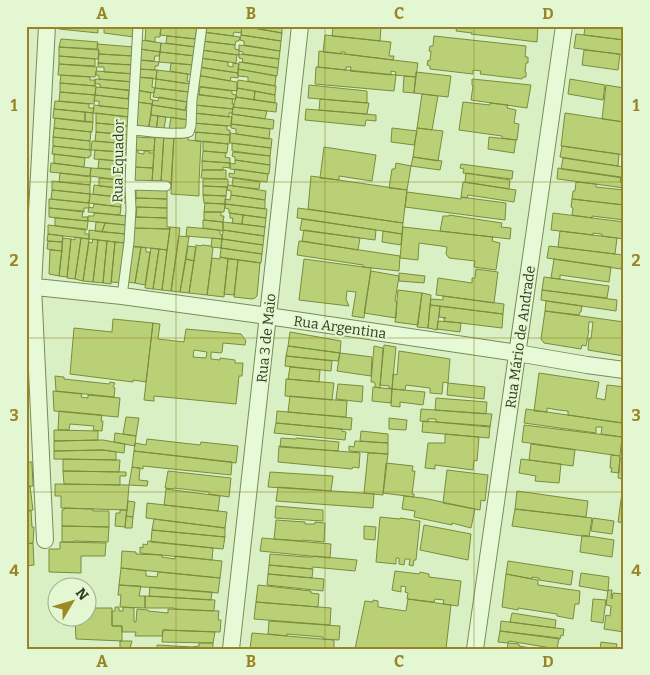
<svg xmlns="http://www.w3.org/2000/svg" width="650" height="675" font-family="Bitter,serif">
  <style>
    .building { fill: #bad077; stroke: #7a8c3d; fill-rule: evenodd }
    .lines { fill: none; stroke-linecap: round; stroke-linejoin: round }
    .service-casing { stroke: #798b59; stroke-width: 11 }
    .minor-casing { stroke: #798b59; stroke-width: 18 }
    .service { stroke: #e7fad7; stroke-width: 9 }
    .minor { stroke: #e7fad7; stroke-width: 16 }
    .grid { fill: none; stroke: #988426; stroke-width: 1; stroke-opacity: 0.55 }
    .labels { text-anchor: middle; stroke-width: 4; stroke-linejoin: round; paint-order: stroke }
    .street-label { font-size: 14px; fill: #313b1e; stroke: #e4f7d3 }
    .neatline { fill: none; stroke: #988426; stroke-width: 2 }
    .grid-label { font-size: 16px; text-anchor: middle; font-weight: bold; fill: #988426 }
  </style>
  <rect width="100%" height="100%" fill="#d8f0c3"/>
  <path class="building" d="M59,26H98V33L59,29Z
    M104,26L135,28L134,37L104,33Z
    M146,26H161L160,37H155V42L145,40Z
    M161,26L168,27V26H175L197,29L195,39L160,35Z
    M203,26H242L241,33L234,32L233,36L203,32Z
    M242,26L282,33L281,41L241,35Z
    M242,26H282V33Z
    M333,26H381L380,41L332,36Z
    M457,26H538L537,42L471,34L472,33L456,31Z
    M585,26H624V40L584,35Z
    M203,32L240,37L239,41H236L235,45L202,41Z
    M576,34L624,40V55L574,48Z
    M241,35L281,41L280,51L244,45V41L240,40Z
    M325,35L391,42L389,56H394L393,60L345,54V52H341V54L323,52Z
    M167,36L197,39L196,47L166,43Z
    M434,36L526,46L525,57H528V63H526L525,72H526V77H523L522,79L480,74L481,71L473,70V74L430,69V66L427,65L428,60L430,61L431,51H429L430,46H433Z
    M61,39L98,42L97,49L59,47Z
    M141,40L161,43L160,52L140,49Z
    M202,41L235,45V49L239,50V55L201,50Z
    M161,43L196,47L195,56L160,52Z
    M97,44L134,47L133,56L99,54Z
    M239,45L280,51L279,59L243,54V52L239,51Z
    M59,47L99,50L98,59L59,56Z
    M140,49L160,52L159,56H155L154,61L139,60Z
    M201,50L237,55L236,63L200,58Z
    M584,50L620,54L618,70L582,65Z
    M319,51L418,63L416,77L395,75L396,72L391,71V75L350,71L351,67H346V70L318,67Z
    M160,52L195,56L194,65L159,62Z
    M99,54L133,56L132,65L98,63Z
    M239,54L279,59L278,68L242,62L243,59L239,58Z
    M59,56L95,59V66L59,64Z
    M200,58L228,62V66L233,67V63L239,64L238,73L199,67Z
    M139,60L159,62L158,66H155V70L138,69Z
    M239,62L278,68L277,76L238,69Z
    M98,63L135,65V74L104,72V67H98Z
    M171,63L194,65L193,75L170,71Z
    M59,64L97,67L95,77L58,75Z
    M197,67L238,73V78L231,77L230,81L196,75Z
    M316,67L396,75L394,91L315,84Z
    M138,69L157,70L156,79L137,77Z
    M238,69L276,76L275,86L248,81V77L238,76Z
    M157,70L188,74L187,81L191,82L190,84L156,79Z
    M96,71L135,74L134,82L99,79V76L96,75Z
    M416,72L451,76L448,97L414,93Z
    M61,75L90,77V80H95V86L60,83Z
    M196,75L237,82V91L195,86Z
    M404,76L416,77L414,93L403,92Z
    M137,77L153,78L152,87L155,88L154,93L136,90Z
    M95,79L132,82L131,91L100,87V84H95Z
    M156,79L190,84L189,92L155,88Z
    M472,79L531,85L527,108L471,100L473,86L472,85Z
    M570,79L605,85L603,100L568,94Z
    M238,80L276,86L275,95L237,88Z
    M60,83L96,86L95,95L60,92Z
    M309,85L367,91V103L308,98Z
    M606,85L624,88V122L602,119Z
    M96,87L129,90L128,99L95,95Z
    M200,87L232,91V94L236,95V99H233L199,95Z
    M155,88L189,92L188,102L153,97Z
    M237,88L255,91L254,100L236,97Z
    M137,90L151,93L150,99L153,100L152,104L136,102Z
    M255,91L275,95V103L254,100Z
    M60,92L95,95L94,104L59,101Z
    M196,94L233,99L232,104H234L233,109L195,105Z
    M422,94L438,96L432,130L417,128Z
    M95,95L131,99L130,109L99,106V101H94Z
    M159,97L187,102L185,110L152,105L153,100L158,101Z
    M236,97L277,103L276,112L233,107Z
    M320,99L369,103L367,114L319,110Z
    M55,101L89,104V108H94L93,113L54,109Z
    M137,102L152,104L149,127L135,125Z
    M463,102L490,105V103L508,105L507,108L516,110L514,123L519,124L517,140L502,138V136L459,130Z
    M94,105L130,109L129,117L93,113Z
    M152,105L189,111L188,120L151,115Z
    M195,105L233,109L232,113H229V117L194,113Z
    M233,107L267,111L265,119L232,114Z
    M54,109L85,112V122L53,118Z
    M306,109L376,115V121L366,120L365,126L305,120Z
    M85,112L93,113V122H85Z
    M96,113L129,117L128,126L96,123Z
    M194,113L232,117L231,126L193,123Z
    M565,113L624,122V155L561,146Z
    M232,114L274,120L273,129L231,124Z
    M151,115L158,116L156,131L148,129Z
    M158,116L166,117L164,129L156,131Z
    M171,117L188,120L187,129L175,128V131L169,130Z
    M55,118L93,122L92,132L54,128Z
    M96,123L130,126V135L96,132Z
    M193,123L227,126V130H230V135L193,132Z
    M231,124L270,129L269,139L236,134V129L231,128Z
    M54,128L91,132L90,141L53,137Z
    M392,128L417,131L414,145L391,142Z
    M417,128L443,131L438,161L413,157Z
    M96,132L130,135L129,144L95,141Z
    M196,132L230,135L229,144L195,141Z
    M230,133L272,139L271,148L230,143Z
    M164,134L161,181H152L155,136Z
    M164,134H174L171,183L161,182Z
    M174,135H188V140L201,141L199,183V196L171,194Z
    M53,137L90,141V150L53,146Z
    M135,137L155,138L154,151L134,150Z
    M489,137L516,140L514,153L488,149Z
    M92,141L128,144V150H124L123,152L91,150Z
    M203,141L228,144L227,153L203,151Z
    M232,143L271,148L270,156L232,151Z
    M53,146L91,150V156H89V158L52,154Z
    M562,146L619,154L618,166L560,157Z
    M324,147L376,155L372,181L339,176V180L320,178Z
    M95,150L129,153L128,162L94,159Z
    M134,150L138,151V153L144,154V151H149V153H154L153,168L133,167Z
    M203,151L226,153L225,157L230,158V163L202,161Z
    M233,152L270,156V165L235,160V157L232,156Z
    M54,154L85,158L84,167L54,163Z
    M413,157L442,161L440,170L411,166Z
    M563,158L624,167L623,178L561,169Z
    M99,159L128,162V171L98,168Z
    M235,160L270,165L269,174L230,169V163L235,164Z
    M202,161L230,163V168L223,167V170H202Z
    M51,163L91,168L90,176L50,172Z
    M396,163L411,166L407,190L389,188L392,169H395Z
    M461,164L513,171L512,179L463,173L464,169L460,168Z
    M133,167L153,168L152,183L132,181Z
    M91,168L121,170L120,180L90,176Z
    M558,168L621,177L620,182H624V188L558,179H557Z
    M235,169L268,174L267,182L229,177V173L234,174Z
    M202,170H226V179L201,178Z
    M60,173L91,177L90,185L59,182Z
    M466,173L510,180L509,189L465,182Z
    M311,176L407,190L403,223L308,209Z
    M99,178L127,181V189L99,186Z
    M233,178L260,182L259,189L232,186Z
    M203,179H228V185L227,187L203,186Z
    M52,181L90,185V194L52,190Z
    M463,182L516,190L514,202L468,195L467,198L461,197Z
    M576,182L596,184V187L624,190V205L572,199L573,191H575Z
    M94,185L127,189V198L93,194Z
    M228,185L266,191L265,200L231,195V191L227,190Z
    M203,186L227,187L226,196L203,195Z
    M136,187L167,188V199L136,198Z
    M52,190L90,194L89,203L51,199Z
    M407,192L461,199V197L506,203L505,220L405,207Z
    M90,194L127,198L126,203L121,202V207L89,203Z
    M203,195L226,196L225,204L204,203Z
    M231,195L265,200V209L225,204V199L230,200Z
    M136,198L167,199V208L135,207Z
    M49,199L89,203V208H84V212L49,208Z
    M572,199L624,205V220L592,216V218L572,215L573,208L571,207Z
    M205,203L225,204L224,212H204Z
    M94,204L121,207L120,215L88,212L89,207L93,208Z
    M225,204L267,209L266,218L229,213V209L225,208Z
    M137,207L167,208V218L136,217Z
    M49,208L83,211L82,217H88L87,221L49,217Z
    M298,208L403,223L402,234L298,218H297Z
    M204,212H221V216H224L223,222L204,220Z
    M94,213L127,216L126,225L88,221V216H94Z
    M230,213L243,215L242,224L232,223L233,218H230Z
    M553,213L624,222V239L602,236V234L593,233V235L551,230Z
    M243,215L266,218L265,227L242,224Z
    M449,215L502,223L501,227L511,228L510,239L440,231L443,216H449Z
    M135,217L167,218V227H170V229L134,228Z
    M55,218L88,221L87,230L55,226Z
    M302,219L376,230L375,240L300,230Z
    M203,220L223,222V231L203,228Z
    M96,222L105,223L102,232L95,231Z
    M223,222L265,227L264,236L223,230Z
    M105,223L126,225L128,234L102,232Z
    M48,225L85,229V234H89V239L48,234Z
    M170,227L180,228L171,291L162,290Z
    M187,227L220,230V234L222,235V239L186,236Z
    M403,227L493,237L492,241L500,243L496,270L474,267L475,261L449,258L446,254L447,247L441,246L419,243L418,260L400,258Z
    M132,228L170,229L167,250L131,246Z
    M89,230L125,234V243L89,239Z
    M223,230L264,236L263,245L222,239Z
    M304,230L360,238L358,250L302,241Z
    M383,231L402,234L401,245L382,242Z
    M560,231L617,238L615,254L558,247Z
    M48,234L63,236L62,242L47,241Z
    M179,236L189,237L180,292L171,291Z
    M75,237L81,238L75,279L67,278L71,239L75,240Z
    M63,238L71,239L67,277L59,276Z
    M81,238L89,239L83,281L75,279Z
    M212,238L222,239L221,248L211,247Z
    M93,239L98,240L93,282L83,281L89,242L92,243Z
    M222,239L263,245L262,254L221,248Z
    M98,240L107,241L103,283L93,282Z
    M48,241L62,242V251L47,249Z
    M107,241L115,242L111,284L103,283Z
    M299,241L400,256L399,271L363,267V265L297,255Z
    M115,242L125,243L122,283L111,282Z
    M196,245L201,246L202,245L211,246L213,248L207,295L189,293Z
    M188,246L196,247L194,261L186,259Z
    M549,246L623,255L621,269L547,258Z
    M132,247H141L135,283L126,282Z
    M141,247L146,248V252H150L145,285L135,283Z
    M151,248L159,249L153,289L145,288Z
    M221,248L262,254L261,263L220,257Z
    M159,249L167,250L162,290L153,289Z
    M50,250L62,251L59,276L49,274Z
    M220,257L228,259L224,297L207,295L212,258L220,259Z
    M186,259L194,261L189,293L180,292Z
    M228,259L238,260L234,295L224,294Z
    M304,259L371,268L364,318L352,316L356,292L347,291L346,299L349,306L299,300Z
    M554,259L611,267L609,282L560,275V279L551,278Z
    M238,260L260,263L257,296L255,298L252,299L234,297Z
    M476,269L498,272L494,303L436,295L438,278L472,283V278H475Z
    M371,271L399,276L395,301L397,302L396,318L364,313Z
    M399,273L425,276L424,283L399,281Z
    M544,277L609,286L607,298L542,290Z
    M398,290L422,293L418,325L395,322Z
    M542,290L617,300L616,311L541,300Z
    M422,293L431,295L428,328L417,327Z
    M443,296L504,304L503,314L430,305L431,299L443,300Z
    M546,301L582,306L581,312H580L579,315L545,311Z
    M430,305L440,306L437,330L428,328Z
    M440,306L503,314L502,328L444,321V318H446L439,317Z
    M545,311L624,322V356L588,350L589,338L591,339L593,322H589L588,330H589L586,346L582,345L581,349L544,343L541,339Z
    M113,319L153,323L146,382L133,380V382L70,374L74,328L112,332Z
    M438,321L461,323L460,332L437,329Z
    M153,323L160,324L158,339L184,342L186,329L241,334L246,341L245,345L223,343L222,352L221,353L211,352V359L220,360V358L235,360V363H243L242,376H239L236,404L154,396V401L144,400ZM194,350L207,352L206,358L193,357Z
    M290,332L341,341L340,353L288,346Z
    M384,345L396,347L392,389L389,388V386L380,385Z
    M288,346L340,353L338,361L286,356Z
    M374,346L383,348L380,388L375,387V383H374V382H371Z
    M399,351L450,359L448,383L443,382L442,394L430,393V388L406,385L405,390L392,389L393,374L397,375Z
    M340,353L372,357L371,376L337,371Z
    M286,356L332,361L331,371L285,366Z
    M290,367L320,370L319,382L288,379Z
    M539,373L599,382L596,398L605,400L607,385L624,387V398L621,423L568,415V411L558,410L547,408V412L534,411Z
    M55,376L64,377V379L109,384L110,382L115,383L113,387L115,388L114,397L56,391Z
    M286,379L334,383L332,400L285,396Z
    M448,383L485,387L484,399L447,395Z
    M338,384L363,386L362,402L336,399Z
    M373,387L392,389L391,403L372,401Z
    M392,389L425,392L423,405L400,402V407L391,406Z
    M53,391L82,394L81,397L88,398V395L120,398L118,417L54,411Z
    M290,396L347,401L346,417L288,412Z
    M436,398L487,402L486,414L435,410Z
    M421,409L492,414L490,427L436,422V419H428V422L420,421Z
    M526,409L623,423L622,437L601,434L602,427H596V433L524,423Z
    M59,411L102,415L101,421H103L102,431L93,430L94,426L70,424L69,430H58Z
    M277,411L352,418L351,429V430L276,423Z
    M126,417L139,418L136,436L123,434Z
    M389,418L407,420L406,430L389,429Z
    M423,421L490,426L489,438L422,432Z
    M276,423L342,429V431L346,432L345,440L274,433Z
    M524,425L622,437L620,456L522,442Z
    M54,430L98,431V440L54,441Z
    M361,431L388,434V443L360,441Z
    M115,433L136,436L135,446L114,442Z
    M445,434L479,437L477,461L474,460L473,470L435,465V469L425,468L428,443H445Z
    M281,438L296,439V438L339,442L338,451L280,447Z
    M147,439L200,445L201,442L238,446L236,463L134,451L135,443L146,445Z
    M103,440L125,444L124,453L103,450L54,451V441Z
    M355,441L388,443V454L349,451V446L354,447Z
    M531,444L575,450L573,466L529,460Z
    M279,446L360,453L359,468L353,467L352,469L278,462Z
    M103,450L116,452V460L54,459V451Z
    M134,451L232,462L231,475L143,466V469L132,467Z
    M368,453L388,454L383,495L364,493Z
    M611,455L620,456L619,473L611,472L612,468H610Z
    M620,458H624V479L618,478Z
    M63,459L120,460L119,472L63,471Z
    M521,459L561,464L559,483L535,481L536,476L519,473Z
    M26,462H32L33,486L26,487Z
    M386,463L413,466L412,471H415L412,494H414V497L383,493Z
    M132,467L140,468L139,480L148,481L147,486L129,485Z
    M447,470L488,475L485,501L481,500L480,510L443,503Z
    M63,471L126,472V476H120V485L64,484Z
    M168,471L231,478L229,497L209,494V492L174,488L173,489L165,488Z
    M270,472L333,476L331,491L268,487Z
    M55,484L129,485L127,510L61,508V496H55Z
    M30,486L33,510L26,511V487Z
    M278,487L374,494L373,508L276,501Z
    M166,489L220,496L218,511L164,505Z
    M517,491L588,501L586,517L515,509Z
    M623,491H624V523L618,522L622,493H623Z
    M404,496L423,498L475,509L471,528L452,523V525L414,517L415,511L402,509Z
    M128,501L135,502L133,517L126,516Z
    M147,503L227,512L225,528L146,518Z
    M276,506L323,510V521L275,518Z
    M64,508L93,509V511H109V527L62,526V510H64Z
    M515,509L592,518L589,537L512,526Z
    M120,510H127L125,527L115,526L116,513H120Z
    M26,511H31L32,527H34L33,543L26,544Z
    M126,516L133,517L132,528H125Z
    M380,517L400,519V518L420,521L416,560H414L413,566L409,565L410,559H405L404,565L399,564V558H396V564L376,562Z
    M593,518L614,521L612,534L591,531Z
    M154,519L225,528V537L152,530Z
    M276,520L305,522V524H315V522L325,523L324,542L302,540V541L274,539Z
    M424,525L471,534L468,560L420,550Z
    M62,526L109,527L108,542L74,541V542H62Z
    M364,526L376,527L375,540L364,539Z
    M152,530L225,537L223,549L151,542Z
    M582,535L614,540L612,557L580,552Z
    M262,538L331,544L330,558L260,551Z
    M148,541L213,548L212,560L140,553V547L143,548V544L147,545Z
    M60,542L106,543L105,556H81V573L49,572V549H60Z
    M33,543L34,565L26,566V544Z
    M122,551L136,552V554L162,555V557L175,559V556L222,561L220,578L121,568Z
    M270,554L306,557H313L314,556L357,560L355,571L313,567L312,569L269,565Z
    M508,561L573,571L571,585L539,580V578L532,577V579L506,574Z
    M269,565L313,569L312,578L268,574Z
    M121,568L146,571V576L157,577L158,572L220,578L218,593L119,585Z
    M395,571L419,574L420,572L429,574V577L461,581L458,606L443,604L444,600L435,599L434,602L407,599L408,593L405,592L406,587L401,586V592L392,590Z
    M581,573L609,577L608,591L579,586Z
    M268,574L324,579L323,591L267,585Z
    M506,574L538,580V585L580,591L579,604H575L573,619L557,616V614L518,608V610L502,607Z
    M119,585L141,586L139,596H145V608L120,607L121,595H118Z
    M258,585L311,591V593L319,594L318,607L256,602Z
    M150,587L212,592L211,600L149,596Z
    M608,590H612L611,598L612,599L613,593L624,594V632L604,629L606,615L610,616L611,606L606,605Z
    M145,596L215,600L214,610L213,611L175,609L174,608H145Z
    M408,599L451,605L446,649H355L365,601L373,602V600L378,601V607L406,611Z
    M593,599L606,600L603,623L591,621Z
    M256,602L331,608L330,625L254,619Z
    M115,607H119V611H123V607L134,608V622H136L137,609L148,610V611L168,613V609L219,611L218,620H221L220,632L163,630L162,636H135L136,632H122V626H112V611H115Z
    M88,608H112V626H122V641L76,639L75,618H88Z
    M512,613L556,620L555,628L510,622Z
    M269,621L340,626L339,640L323,639V637L287,634V636L268,634Z
    M501,621L564,629L563,636L561,635L560,639L500,631Z
    M163,630L215,632L213,643L162,642Z
    M500,631L559,638L557,649L509,641L508,643L498,642Z
    M252,633L334,640V649H250Z
    M120,641H132L130,648H120Z
    M601,642L617,644L616,649H600Z
    M199,643H213V649H157V645L192,647L199,646Z
    M508,643L519,644V646L536,649H507Z"/>
  <g class="lines">
    <g class="service-casing">
      <path id="service" d="M132,130C147,131 176,136 189,132L191,126L192,100L202,26
        M130,185L166,186
        M122,296L129,242L131,210L130,185L132,130L138,26"/>
    </g>
    <g class="minor-casing">
      <path id="minor" d="M26,286L122,296L268,316L517,353L587,365L624,370
        M45,540L33,286L47,26
        M231,649L300,26
        M475,649L564,26"/>
    </g>
    <use href="#service" class="service"/>
    <use href="#minor" class="minor"/>
  </g>
  <path class="grid" d="M176,26V649M325,26V649M474,26V649M26,182H624M26,338H624M26,492H624"/>
  <g class="labels">
    <g class="street-label">
      <text transform="translate(118 161) rotate(-89)" y="5">Rua Equador</text>
      <text transform="translate(340 327) rotate(8)" y="5">Rua Argentina</text>
      <text transform="translate(520 337) rotate(-82)" y="5">Rua Mário de Andrade</text>
      <text transform="translate(266 338) rotate(-84)" y="5">Rua 3 de Maio</text>
    </g>
  </g>
  <rect width="650" height="675" fill="none" stroke="#e4f7d3" stroke-width="55"/>
  <g transform="translate(72 602) rotate(52)"><circle r="24" fill="#e4f7d3" stroke="#9cac8b"/>
  <path d="M0-4L9 19L0 12L-9 19Z" fill="#9d8826"/>
  <text y="-8" font-size="14" font-weight="bold" text-anchor="middle" fill="#313b1e">N</text>
  </g>
  <rect x="28" y="28" width="594" height="620" class="neatline"/>
  <g class="grid-label">
    <text x="102" y="19">A</text>
    <text x="251" y="19">B</text>
    <text x="399" y="19">C</text>
    <text x="548" y="19">D</text>
    <text x="14" y="111">1</text>
    <text x="636" y="111">1</text>
    <text x="14" y="266">2</text>
    <text x="636" y="266">2</text>
    <text x="14" y="421">3</text>
    <text x="636" y="421">3</text>
    <text x="14" y="576">4</text>
    <text x="636" y="576">4</text>
    <text x="102" y="667">A</text>
    <text x="251" y="667">B</text>
    <text x="399" y="667">C</text>
    <text x="548" y="667">D</text>
  </g>
</svg>
